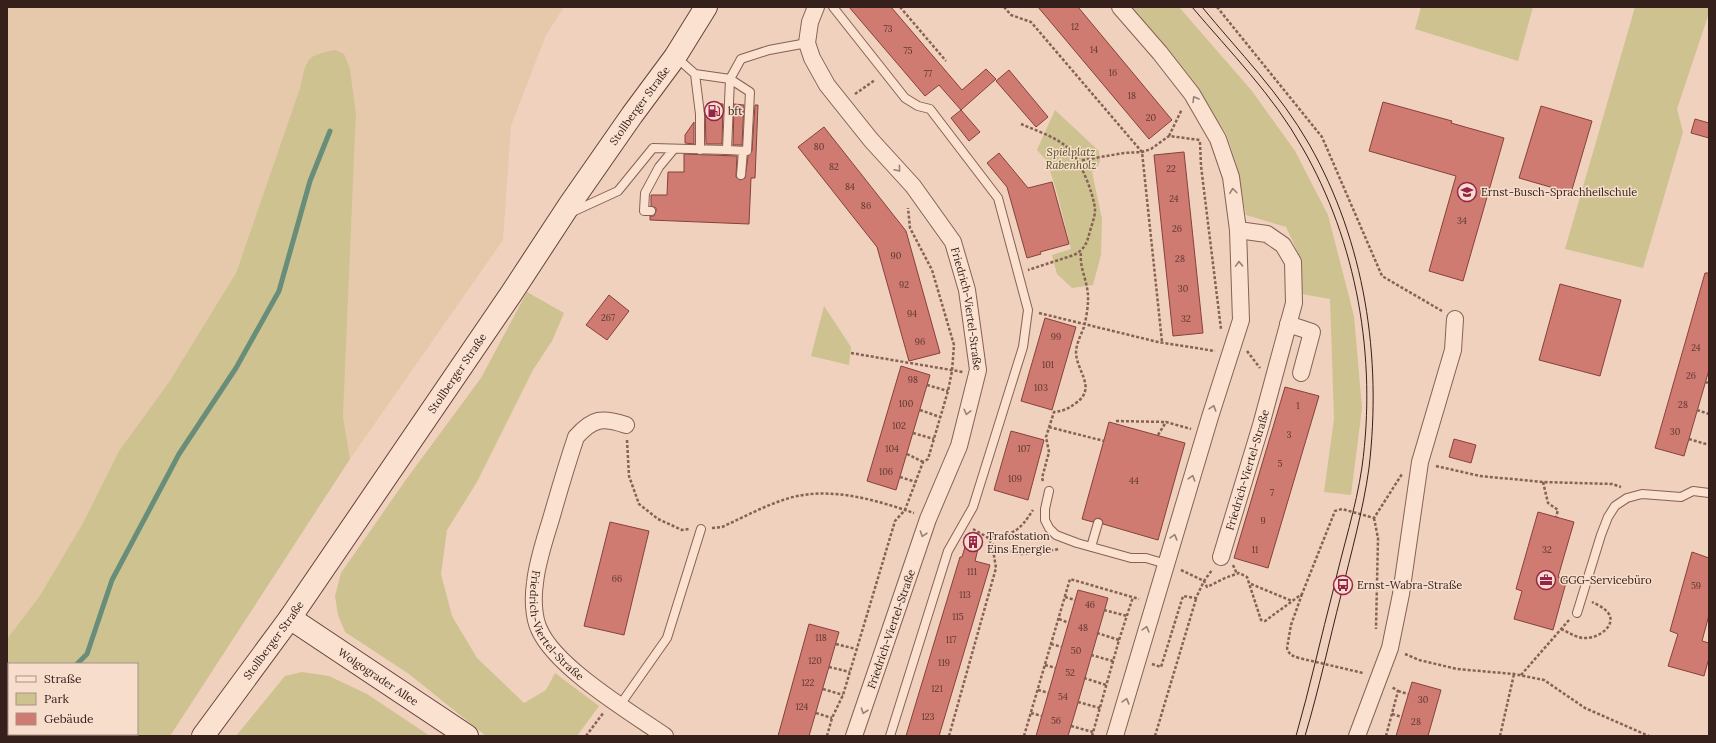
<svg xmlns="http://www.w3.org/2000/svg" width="1716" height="743" font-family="Lora,serif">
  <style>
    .farmland { fill: #e5c9aa }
    .green { fill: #cdc290; fill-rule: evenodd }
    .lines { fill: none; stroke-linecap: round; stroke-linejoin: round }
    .stream { stroke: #688e79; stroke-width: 5 }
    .building { fill: #cf7b71; stroke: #87413a }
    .lane-casing { stroke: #876155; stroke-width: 10 }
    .street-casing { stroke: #876155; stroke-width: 18 }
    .secondary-casing { stroke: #694239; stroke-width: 24 }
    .path { stroke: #876155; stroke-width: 2.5; stroke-dasharray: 3 2; stroke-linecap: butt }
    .lane { stroke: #fae1d0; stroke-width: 8 }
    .street { stroke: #fae1d0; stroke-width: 16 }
    .secondary { stroke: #fae1d0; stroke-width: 22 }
    .tram { stroke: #36201b; stroke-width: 1 }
    .oneway { stroke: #988076 }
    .labels { text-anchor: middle; stroke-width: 3; stroke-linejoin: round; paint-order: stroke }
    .number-label { font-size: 9px; fill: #5c3730 }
    .street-label { font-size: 11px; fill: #36201b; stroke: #f6ddcc }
    .poi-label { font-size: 11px; fill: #36201b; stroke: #f6ddcc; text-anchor: start }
    .park-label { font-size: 11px; font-style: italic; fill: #535121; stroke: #f6ddcc }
  </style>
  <rect width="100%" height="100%" fill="#efd1bd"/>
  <path class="farmland" d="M7,7H564L546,35L511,126L503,240L350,459L343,417L356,113L350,69L306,62L300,88L236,273L169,382L119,451L83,523L39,597L7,639Z"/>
  <path class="green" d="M1126,7H1179L1252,91L1295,151L1328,215L1354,316L1362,408L1351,495L1324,492L1334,419L1330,299L1302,294L1299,255L1286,227L1246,215L1236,163L1227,135L1202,96Z
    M1421,7H1533L1518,61L1415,29Z
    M1635,7H1709V13L1677,109L1683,132L1643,268L1565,249Z
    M335,50L344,54L350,69L356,113L343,417L350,459L170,736H7V639L39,597L83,523L119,451L169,382L236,273L300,88C307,59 304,56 335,50ZM9,664H137V734H9Z
    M1055,110L1099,151L1100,161L1096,170L1092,172L1102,219L1101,255L1093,285L1072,288L1057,274L1052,255L1071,249L1057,193L1047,161L1037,150Z
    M527,292L564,313L552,341L533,370L477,482L447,530L441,574L452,616L477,658L524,703L546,690L555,673L599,706L577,736H486L409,674L345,632L338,615L335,596L341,573L405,481L481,378Z
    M824,306L851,347L849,365L811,356Z
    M302,672L329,676L367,694L430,736H236L285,676Z"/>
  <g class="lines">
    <path class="stream" d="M77,664L87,654L112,580L179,454L236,368L279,291L310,181L330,131
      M7,736L9,733"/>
  </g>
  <path class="building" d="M849,7H891L962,90L986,69L996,79L961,110L939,85L925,96Z
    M1038,7H1078L1172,120L1149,139Z
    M1009,70L1048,117L1036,127L996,81Z
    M1383,102L1452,121L1451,123L1504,138L1463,281L1429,271L1456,176L1369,151Z
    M708,103L723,104L722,144H706L705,108Z
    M734,104L744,105L742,145H733Z
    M755,105H758L755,178H751L749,224L650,220V216H654L656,211V208L651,206V195H667L668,172H684V154L737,156L736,177L740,180L745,178L748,156L752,151Z
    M1541,106L1592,121L1571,193L1519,178Z
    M961,110L980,132L969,141L951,118Z
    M1695,119L1709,123V138L1691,133Z
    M694,122V144L685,143V135Z
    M824,127L906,231L940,353L909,361L877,247L798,147Z
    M1184,152L1203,333L1173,336L1154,155Z
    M999,153L1028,188L1052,182L1069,244L1040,252L1041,254L1027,258L1007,187L987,163Z
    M1705,273H1709V370L1684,456L1655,448Z
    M1560,284L1621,300L1600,376L1539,360Z
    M609,295L629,311L607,340L586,325Z
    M1045,318L1076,327L1052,410L1021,401Z
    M901,366L930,375L896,490L867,481Z
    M1285,387L1319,396L1268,568L1234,558Z
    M1109,422L1185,443L1158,540L1103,524L1102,520L1099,518L1095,519L1093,522L1082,519Z
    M1011,431L1044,440L1028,500L994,490Z
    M1454,439L1476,445L1471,463L1449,457Z
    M1538,512L1574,522L1558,577L1567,579L1553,630L1514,619L1522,591L1516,589Z
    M610,522L649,531L624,635L584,626Z
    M969,533L981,537L975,561L990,565L939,736H906L960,557H962Z
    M1692,552L1709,558V615L1702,641L1709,643V658L1704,676L1668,666L1678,634L1670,631Z
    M1078,590L1108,598L1077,706L1068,736H1036Z
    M809,624L839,632L809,736H778Z
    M1412,682L1441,690L1428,736H1396Z"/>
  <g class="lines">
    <g class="lane-casing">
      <path id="lane" d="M833,7L905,98L918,106L930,109L998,198L1028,310L1023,347L973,507L948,551L890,736
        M676,57L695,74L730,79L750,92L747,151L727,150
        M695,74L700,114V150
        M741,175L743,151
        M651,211H644L645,193L659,167L674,149
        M570,213L618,191L653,148L727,150L730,79L741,59L769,50L807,43
        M1049,491L1045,509V520L1049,528L1056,535L1077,543L1131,558H1146L1166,564
        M1091,547L1098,523
        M1577,613L1601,535L1608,517L1615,506L1627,498L1642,494L1681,497L1693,491L1709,493
        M620,705L667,638L701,529"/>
    </g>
    <g class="street-casing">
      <g id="street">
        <path id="s1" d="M816,7L810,22L807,43L812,58L827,85L871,140L913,186L953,242L967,290L978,370L959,446L928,519L854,736"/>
        <path d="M1288,324L1312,332L1301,373"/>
        <path id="s2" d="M626,425C602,417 593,418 576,437C567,464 559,491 551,519C545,539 537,562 535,583C533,596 533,616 539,629C555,667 630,712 665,736"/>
        <path id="s3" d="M1221,557L1261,425L1294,303L1293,262L1283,245L1267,234L1238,230"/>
        <path d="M1115,736L1210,417L1241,320L1238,230L1231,177L1218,139L1192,94L1160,53L1120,7"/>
        <path d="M1357,736L1390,648L1401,594L1420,462L1453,350L1455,319"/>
      </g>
    </g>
    <g class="secondary-casing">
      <g id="secondary">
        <path id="s4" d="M290,618L467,736"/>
        <path id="s5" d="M203,736L290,618L511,294L570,204L632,115L675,57L706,7"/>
      </g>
    </g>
    <path class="path" d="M900,7L946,61
      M1004,7L1011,15L1031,22L1142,152L1162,342
      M1217,7L1322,137L1382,276L1442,311
      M855,94L875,80
      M1021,124C1037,131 1056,137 1068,148C1080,159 1094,194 1095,210C1095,217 1092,224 1090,231C1087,243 1085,249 1074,255L1028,270
      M1169,136L1182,109
      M1200,142L1201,166L1221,329
      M1077,161L1124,153L1142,152L1151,149L1169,136L1200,140
      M1039,313L1158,342L1215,351
      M1247,351L1260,368
      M851,353L963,372
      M1705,382L1709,383
      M927,385L948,391
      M920,410L940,417
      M1697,410L1709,414
      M1116,421L1166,422
      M1049,427L1104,441
      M913,433L934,439
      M1158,435L1166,422L1191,429
      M1689,439L1709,445
      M627,440L629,476L639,504L658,519L682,530L689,529
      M907,454L923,462
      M1436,466L1480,476L1543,482L1612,484L1621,487
      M900,477L916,482
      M1043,481L1042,478L1049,452L1046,437L1054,412C1063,411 1068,409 1076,403C1097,388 1077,372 1076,353C1076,344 1081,335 1084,327C1086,319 1088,308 1088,300C1089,283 1079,269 1081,252
      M1543,482L1548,503L1558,510L1556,517
      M1374,518L1378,538L1376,629
      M712,528L722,527C742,518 762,507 783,500C826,485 873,499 914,513
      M973,529L987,537L992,544L1007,551L1022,554L1060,549
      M987,537C1014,534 1018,533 1033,510
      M1233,565L1237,574
      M1181,570L1204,581L1212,570
      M1251,584L1292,601
      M1302,594L1291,625L1287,648C1289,655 1293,656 1299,658L1363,673
      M1065,597L1075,600
      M1104,610L1127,616
      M1059,619L1069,623
      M1561,629C1570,633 1578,639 1587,638C1597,638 1616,627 1609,614C1605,608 1598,605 1592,602
      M1097,633L1119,640
      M836,644L856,649
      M1051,644L1062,647
      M1405,654L1419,660L1457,669L1514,674L1544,680L1585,708L1649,736
      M1091,655L1113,661
      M1152,664L1161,667L1183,596L1196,598L1204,581L1207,587L1225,578L1239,573L1247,577L1260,617L1261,620L1265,621L1302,594L1335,511L1342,509L1374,518L1402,474
      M1045,665L1056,668
      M829,667L850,672
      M1521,675L1569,620
      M1084,678L1106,685
      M823,689L843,695
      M1038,690L1049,693
      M1398,691L1408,694
      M1078,702L1100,708
      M816,713L832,718
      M1031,713L1042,716
      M1392,714L1402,717
      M1071,726L1093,732
      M586,736L604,712
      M827,736L832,718L843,695L895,521L905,510L923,462L928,459L948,391L952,371L954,345L932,270L910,228L908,208
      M949,736L996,568L992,544
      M1024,736L1070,579L1139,599
      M1092,736L1119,640L1133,597
      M1155,736L1196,599
      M1386,736L1398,691L1392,687
      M1500,736L1514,674"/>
    <use href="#lane" class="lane"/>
    <use href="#street" class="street"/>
    <use href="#secondary" class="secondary"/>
    <path class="tram" d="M1192,7C1230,52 1273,95 1302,147C1357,242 1377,358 1362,467C1356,508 1343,547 1334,587C1321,637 1310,687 1296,736
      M1202,7C1239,52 1280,93 1309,144C1365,242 1382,357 1369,468C1363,511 1351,553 1341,595C1329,642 1319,689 1305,736"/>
  </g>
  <defs><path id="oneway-chevron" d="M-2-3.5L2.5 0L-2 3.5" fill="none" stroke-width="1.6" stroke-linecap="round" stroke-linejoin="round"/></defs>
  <g class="oneway">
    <use href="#oneway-chevron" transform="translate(1195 99) rotate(-121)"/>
    <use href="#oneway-chevron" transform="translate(898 169) rotate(50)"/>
    <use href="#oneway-chevron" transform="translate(1233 191) rotate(-97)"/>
    <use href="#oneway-chevron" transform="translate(1239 264) rotate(-92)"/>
    <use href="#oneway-chevron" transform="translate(1213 408) rotate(-72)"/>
    <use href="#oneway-chevron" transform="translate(967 412) rotate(104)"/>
    <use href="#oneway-chevron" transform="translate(1192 478) rotate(-73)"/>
    <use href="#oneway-chevron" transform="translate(923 534) rotate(109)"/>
    <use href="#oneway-chevron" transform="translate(1174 537) rotate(-74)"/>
    <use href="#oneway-chevron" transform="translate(1146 629) rotate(-74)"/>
    <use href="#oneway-chevron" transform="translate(1126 701) rotate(-74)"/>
    <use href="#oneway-chevron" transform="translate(864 711) rotate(109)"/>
  </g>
  <defs>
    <g id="fuel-ring" transform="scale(1)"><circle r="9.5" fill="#f6ddcc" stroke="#992348" stroke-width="1.5"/><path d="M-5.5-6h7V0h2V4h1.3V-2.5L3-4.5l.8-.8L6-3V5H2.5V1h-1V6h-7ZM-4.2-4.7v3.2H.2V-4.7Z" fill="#992348"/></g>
    <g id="school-ring" transform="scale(1)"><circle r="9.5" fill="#f6ddcc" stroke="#992348" stroke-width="1.5"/><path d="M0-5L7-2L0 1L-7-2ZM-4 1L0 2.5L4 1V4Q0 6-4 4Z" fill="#992348"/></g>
    <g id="building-ring" transform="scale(1)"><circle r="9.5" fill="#f6ddcc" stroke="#992348" stroke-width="1.5"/><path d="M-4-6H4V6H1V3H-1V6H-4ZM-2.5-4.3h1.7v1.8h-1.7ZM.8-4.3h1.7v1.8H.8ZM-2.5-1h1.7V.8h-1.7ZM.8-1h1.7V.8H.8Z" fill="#992348"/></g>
    <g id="office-ring" transform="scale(1)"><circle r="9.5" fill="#f6ddcc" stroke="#992348" stroke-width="1.5"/><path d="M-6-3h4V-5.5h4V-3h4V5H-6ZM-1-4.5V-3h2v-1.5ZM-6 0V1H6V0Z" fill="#992348"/></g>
    <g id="bus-ring" transform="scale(1)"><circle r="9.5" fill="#f6ddcc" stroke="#992348" stroke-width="1.5"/><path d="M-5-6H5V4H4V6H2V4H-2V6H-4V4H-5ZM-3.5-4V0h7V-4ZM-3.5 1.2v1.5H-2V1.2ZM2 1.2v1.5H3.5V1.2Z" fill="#992348"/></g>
  </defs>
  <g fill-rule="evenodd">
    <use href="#fuel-ring" x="714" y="111"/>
    <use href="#school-ring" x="1467" y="192"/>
    <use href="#building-ring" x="973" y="542"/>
    <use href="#office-ring" x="1546" y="580"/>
    <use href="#bus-ring" x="1343" y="585"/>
  </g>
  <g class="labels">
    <g class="number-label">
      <text x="1075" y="30">12</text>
      <text x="888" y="32">73</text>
      <text x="1094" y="53">14</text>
      <text x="908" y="54">75</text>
      <text x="1113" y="76">16</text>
      <text x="928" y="77">77</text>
      <text x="1132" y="99">18</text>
      <text x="1151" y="121">20</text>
      <text x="819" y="150">80</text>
      <text x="834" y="170">82</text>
      <text x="1171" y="172">22</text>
      <text x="850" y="190">84</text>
      <text x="1174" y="202">24</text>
      <text x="866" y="209">86</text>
      <text x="1462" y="224">34</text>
      <text x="1177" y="232">26</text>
      <text x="896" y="259">90</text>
      <text x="1180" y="262">28</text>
      <text x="904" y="288">92</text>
      <text x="1183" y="292">30</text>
      <text x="912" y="317">94</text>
      <text x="608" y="321">267</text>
      <text x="1186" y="322">32</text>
      <text x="1056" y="340">99</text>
      <text x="920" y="345">96</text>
      <text x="1696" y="351">24</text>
      <text x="1048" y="368">101</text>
      <text x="1691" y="379">26</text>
      <text x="913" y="383">98</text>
      <text x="1041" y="391">103</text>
      <text x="906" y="407">100</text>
      <text x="1683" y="408">28</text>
      <text x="1298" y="409">1</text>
      <text x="899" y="429">102</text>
      <text x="1675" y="435">30</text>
      <text x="1289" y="438">3</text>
      <text x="892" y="452">104</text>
      <text x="1024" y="452">107</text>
      <text x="1280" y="467">5</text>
      <text x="886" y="475">106</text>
      <text x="1015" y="482">109</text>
      <text x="1134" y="484">44</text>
      <text x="1272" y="496">7</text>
      <text x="1263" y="524">9</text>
      <text x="1255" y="553">11</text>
      <text x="1547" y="553">32</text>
      <text x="972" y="575">111</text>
      <text x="617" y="582">66</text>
      <text x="1696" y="589">59</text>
      <text x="965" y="598">113</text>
      <text x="1090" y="608">46</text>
      <text x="958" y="620">115</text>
      <text x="1083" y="631">48</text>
      <text x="821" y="641">118</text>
      <text x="951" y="643">117</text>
      <text x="1076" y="654">50</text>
      <text x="815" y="664">120</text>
      <text x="944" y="666">119</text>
      <text x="1070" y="676">52</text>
      <text x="808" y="686">122</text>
      <text x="937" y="692">121</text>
      <text x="1063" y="700">54</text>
      <text x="1423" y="703">30</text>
      <text x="802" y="710">124</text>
      <text x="928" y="720">123</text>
      <text x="1056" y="724">56</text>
      <text x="1416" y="725">28</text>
    </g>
    <g class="street-label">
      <text dy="4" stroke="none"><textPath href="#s5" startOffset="767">Stollberger Straße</textPath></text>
      <text dy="4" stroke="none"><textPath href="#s1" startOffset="354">Friedrich-Viertel-Straße</textPath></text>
      <text dy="4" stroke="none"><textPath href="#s5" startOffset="443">Stollberger Straße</textPath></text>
      <text dy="4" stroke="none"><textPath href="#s3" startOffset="91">Friedrich-Viertel-Straße</textPath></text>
      <text dy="4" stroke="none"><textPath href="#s2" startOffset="258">Friedrich-Viertel-Straße</textPath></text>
      <text transform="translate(891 629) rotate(-71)" y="4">Friedrich-Viertel-Straße</text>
      <text dy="4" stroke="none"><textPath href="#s5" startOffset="119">Stollberger Straße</textPath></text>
      <text dy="4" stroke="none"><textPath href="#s4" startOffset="106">Wolgograder Allee</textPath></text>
    </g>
    <g class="poi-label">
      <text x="728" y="115">bft</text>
      <text x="1481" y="196">Ernst-Busch-Sprachheilschule</text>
      <text x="987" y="540">Trafostation<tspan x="987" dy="13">Eins Energie</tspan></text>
      <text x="1560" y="584">GGG-Servicebüro</text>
      <text x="1357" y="589">Ernst-Wabra-Straße</text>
    </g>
    <g class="park-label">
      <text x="1071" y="156">Spielplatz<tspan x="1071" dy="13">Rabenholz</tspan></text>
    </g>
  </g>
  <rect width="1716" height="743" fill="none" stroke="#36201b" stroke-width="16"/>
  <rect x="8" y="663" width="130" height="72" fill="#f6ddcc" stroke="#a99185"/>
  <rect x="16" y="676" width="20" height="6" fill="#fae1d0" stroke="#a99185"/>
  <text x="44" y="683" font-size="12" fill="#36201b">Straße</text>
  <rect x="16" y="693" width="20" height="12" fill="#cdc290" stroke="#a99185"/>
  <text x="44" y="703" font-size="12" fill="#36201b">Park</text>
  <rect x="16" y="713" width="20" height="12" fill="#cf7b71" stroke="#a99185"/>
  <text x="44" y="723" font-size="12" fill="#36201b">Gebäude</text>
</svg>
